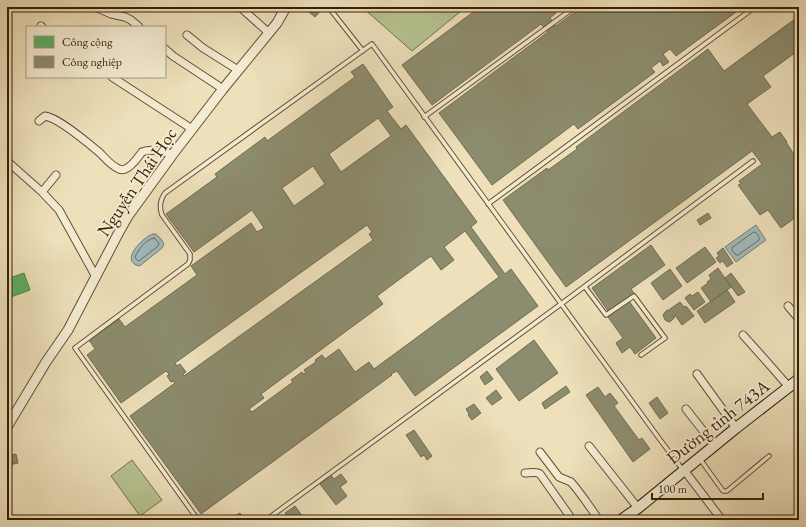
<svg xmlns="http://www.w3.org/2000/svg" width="806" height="527" font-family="'EB Garamond',serif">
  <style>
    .green { fill: #b6c391; stroke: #76714c }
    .water { fill: #a0babc; stroke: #767c73 }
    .public { fill: #5aae61; stroke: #4f8346 }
    .industry { fill: #8c8c6e; stroke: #726b4f; fill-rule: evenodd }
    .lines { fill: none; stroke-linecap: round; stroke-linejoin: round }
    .shore { stroke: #6b6c61; stroke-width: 1 }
    .service-casing { stroke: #644f33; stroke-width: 5.5 }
    .minor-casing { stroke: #644f33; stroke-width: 9 }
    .tertiary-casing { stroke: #644f33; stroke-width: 11 }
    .secondary-casing { stroke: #361f06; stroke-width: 12 }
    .service { stroke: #f3ebd2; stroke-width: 3.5 }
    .minor { stroke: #f3ebd2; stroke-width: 7 }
    .tertiary { stroke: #f3ebd2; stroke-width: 9 }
    .secondary { stroke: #f3ebd2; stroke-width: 10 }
    .labels { text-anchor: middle; stroke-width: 4; stroke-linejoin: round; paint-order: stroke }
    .street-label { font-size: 18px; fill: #361f06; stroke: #f3ebd2 }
  </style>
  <rect width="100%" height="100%" fill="#ede0ba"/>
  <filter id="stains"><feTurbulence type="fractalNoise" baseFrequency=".005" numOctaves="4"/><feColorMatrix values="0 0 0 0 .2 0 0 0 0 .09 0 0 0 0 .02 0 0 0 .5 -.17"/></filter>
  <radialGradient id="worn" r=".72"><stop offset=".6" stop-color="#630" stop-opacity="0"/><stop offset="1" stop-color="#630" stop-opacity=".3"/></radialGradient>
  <path class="green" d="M362,7H466L412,51Z
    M132,460L162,500L140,516L111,476Z"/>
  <path class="water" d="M756,225L766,240L736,262L725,247Z
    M153,234H156L161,239L164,244L162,248L141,265L139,266C119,261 143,237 153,234Z"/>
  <path class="public" d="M24,273L30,290L8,298L7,294V279Z"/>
  <path class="industry" d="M303,7H324L315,17Z
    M480,7H551L556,13L550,18L556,26L582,7H743L676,56L670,49L663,54L669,62L663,66L660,61L651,68L655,72L578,129L574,124L492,185L439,113L548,32L541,24L432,105L402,65Z
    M799,16V50L763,76L771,87L747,104L772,137L780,132L787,142H786L793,153L799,149V215L781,228L768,210L760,215L738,185L741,184L739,181L762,164L752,151L566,287L503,200L547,168L548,170L577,149L576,147L708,49L724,71Z
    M363,64L393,107L387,111L401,129L406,125L477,222L471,227L505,274L511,269L538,306L415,396L397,371L391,374L392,375L201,514L130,416L175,383L174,381L171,382L167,376L169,374L166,371L121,403L87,355L95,349L89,340L119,319L125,327L197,275L191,266L251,223L257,232L264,228L252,210L194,252L166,214L217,177L215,174L265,137L267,141L355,77L351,72ZM378,118L391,136L341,172L329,154ZM313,166L325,184L294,206L282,188ZM367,225L372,232L369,234L373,240L184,376L183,374L186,372L180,364L177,366L175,363ZM465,231L499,277L374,369L369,362L355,372L339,349L325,359L322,355L315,360L316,362L304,370L306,373L303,374L302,372L291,380L293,382L252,412L249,409L264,398L261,394L383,304L377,296L431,256L441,270L454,260L444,247Z
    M708,213L711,218L700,225L697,220Z
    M651,245L665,265L631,289L634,293L608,311L592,288Z
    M705,247L716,262L687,283L676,268Z
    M723,248L733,263L727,267L723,261L720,263L716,258L719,256L717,253Z
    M718,268L731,287L711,302L701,288L708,283L707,282L711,279L709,275Z
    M670,269L682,286L663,300L651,283Z
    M731,273L745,292L738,296L725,278Z
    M727,290L735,302L705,323L697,311Z
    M698,292L705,302L694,310L685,298L690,294L692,296Z
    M629,301L656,338L635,354L630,347L622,353L616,343L623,338L608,317Z
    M680,302L684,307L686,306L694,316L682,325L675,315L674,318L671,321L669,322L665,320L663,315L665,312L667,310H671L670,309Z
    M534,340L558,373L519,401L496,369Z
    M487,371L493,379L485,385L480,377Z
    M566,386L570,392L545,409L542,403Z
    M598,387L605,397L610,393L618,403L614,406L639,440L642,438L650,449L633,462L586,395Z
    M496,390L502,398L492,405L486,398Z
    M657,397L668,413L660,419L649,403Z
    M474,404L481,413L472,420L468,415L469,414L466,409Z
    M414,430L432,456L427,460L424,455L421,457L406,435Z
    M16,454L18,463L9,465L7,456Z
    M341,474L347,482L340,487L347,496L336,505L320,484L331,475L334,479Z
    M295,506L305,520H290L285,513Z
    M240,513L243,518L240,520H229Z"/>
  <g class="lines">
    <path class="shore" d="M754,232C757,232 760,237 759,240L738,255H736L732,250V248Z
      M154,238L158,242L159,244L158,246L139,261L137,260L135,257C139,249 145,240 154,238Z"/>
    <g class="service-casing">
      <path id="service" d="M330,9L363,51
        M424,117L575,7
        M488,204L755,7
        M585,287L606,315L634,296L665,338L641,355
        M700,459L723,491H727L769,456
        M189,520L194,514
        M198,520L75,348L188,264L190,260V254L162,215C159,207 160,200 165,193L372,44L661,441L683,470
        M266,520L561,304L753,161"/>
    </g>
    <g class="minor-casing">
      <path id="minor" d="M95,7L111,14L125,17L131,20L139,27
        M240,7L269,33
        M41,26L42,27
        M187,35L203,48L238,70
        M165,49L173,56L223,89
        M112,77L192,129
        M39,121L45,116C59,118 88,143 100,153C105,158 111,166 119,169C121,170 123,170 125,169C132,167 138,157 142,152C152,148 163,152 173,154
        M7,161L42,192L59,210L96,277
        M42,192L56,175
        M788,306L799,319
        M743,335L768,363L789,387
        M697,374L736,428
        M686,409L715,446
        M589,446L638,508
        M540,452L559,477L571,482L576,488L585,500L599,520
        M684,470L722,520
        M525,473C530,473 536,471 540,474L569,515L571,520"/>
    </g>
    <g class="tertiary-casing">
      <path id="tertiary" d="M7,427L46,362L68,330L119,232L128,216L173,154L223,89L277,23L286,7"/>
    </g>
    <g class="secondary-casing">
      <path id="secondary" d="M621,520L638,508L736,428L799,379"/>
    </g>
    <use href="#service" class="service"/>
    <use href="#minor" class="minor"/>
    <use href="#tertiary" class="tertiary"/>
    <use href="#secondary" class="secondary"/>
  </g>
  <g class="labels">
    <g class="street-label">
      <text transform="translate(137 182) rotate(-56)" y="6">Nguyễn Thái Học</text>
      <text transform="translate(718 422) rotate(-38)" y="6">Đường tỉnh 743A</text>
    </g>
  </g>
  <rect width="806" height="527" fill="none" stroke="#ede0ba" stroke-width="24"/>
  <rect x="8" y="8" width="790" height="511" fill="none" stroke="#361f06" stroke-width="2"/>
  <rect x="12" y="12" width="782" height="503" fill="none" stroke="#361f06"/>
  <rect x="26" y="26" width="140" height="52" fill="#f3ebd2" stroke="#a79980"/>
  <rect x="34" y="36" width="20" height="12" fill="#5aae61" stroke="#a79980"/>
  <text x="62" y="46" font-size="12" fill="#361f06">Công cộng</text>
  <rect x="34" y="56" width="20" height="12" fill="#8c8c6e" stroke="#a79980"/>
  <text x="62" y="66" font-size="12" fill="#361f06">Công nghiệp</text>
  <path d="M652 493v6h111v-6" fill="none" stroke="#361f06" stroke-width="2"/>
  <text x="658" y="493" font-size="12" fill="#361f06" stroke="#f3ebd2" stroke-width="3" paint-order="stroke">100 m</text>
  <rect width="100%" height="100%" filter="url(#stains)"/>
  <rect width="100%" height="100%" fill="url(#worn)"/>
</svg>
